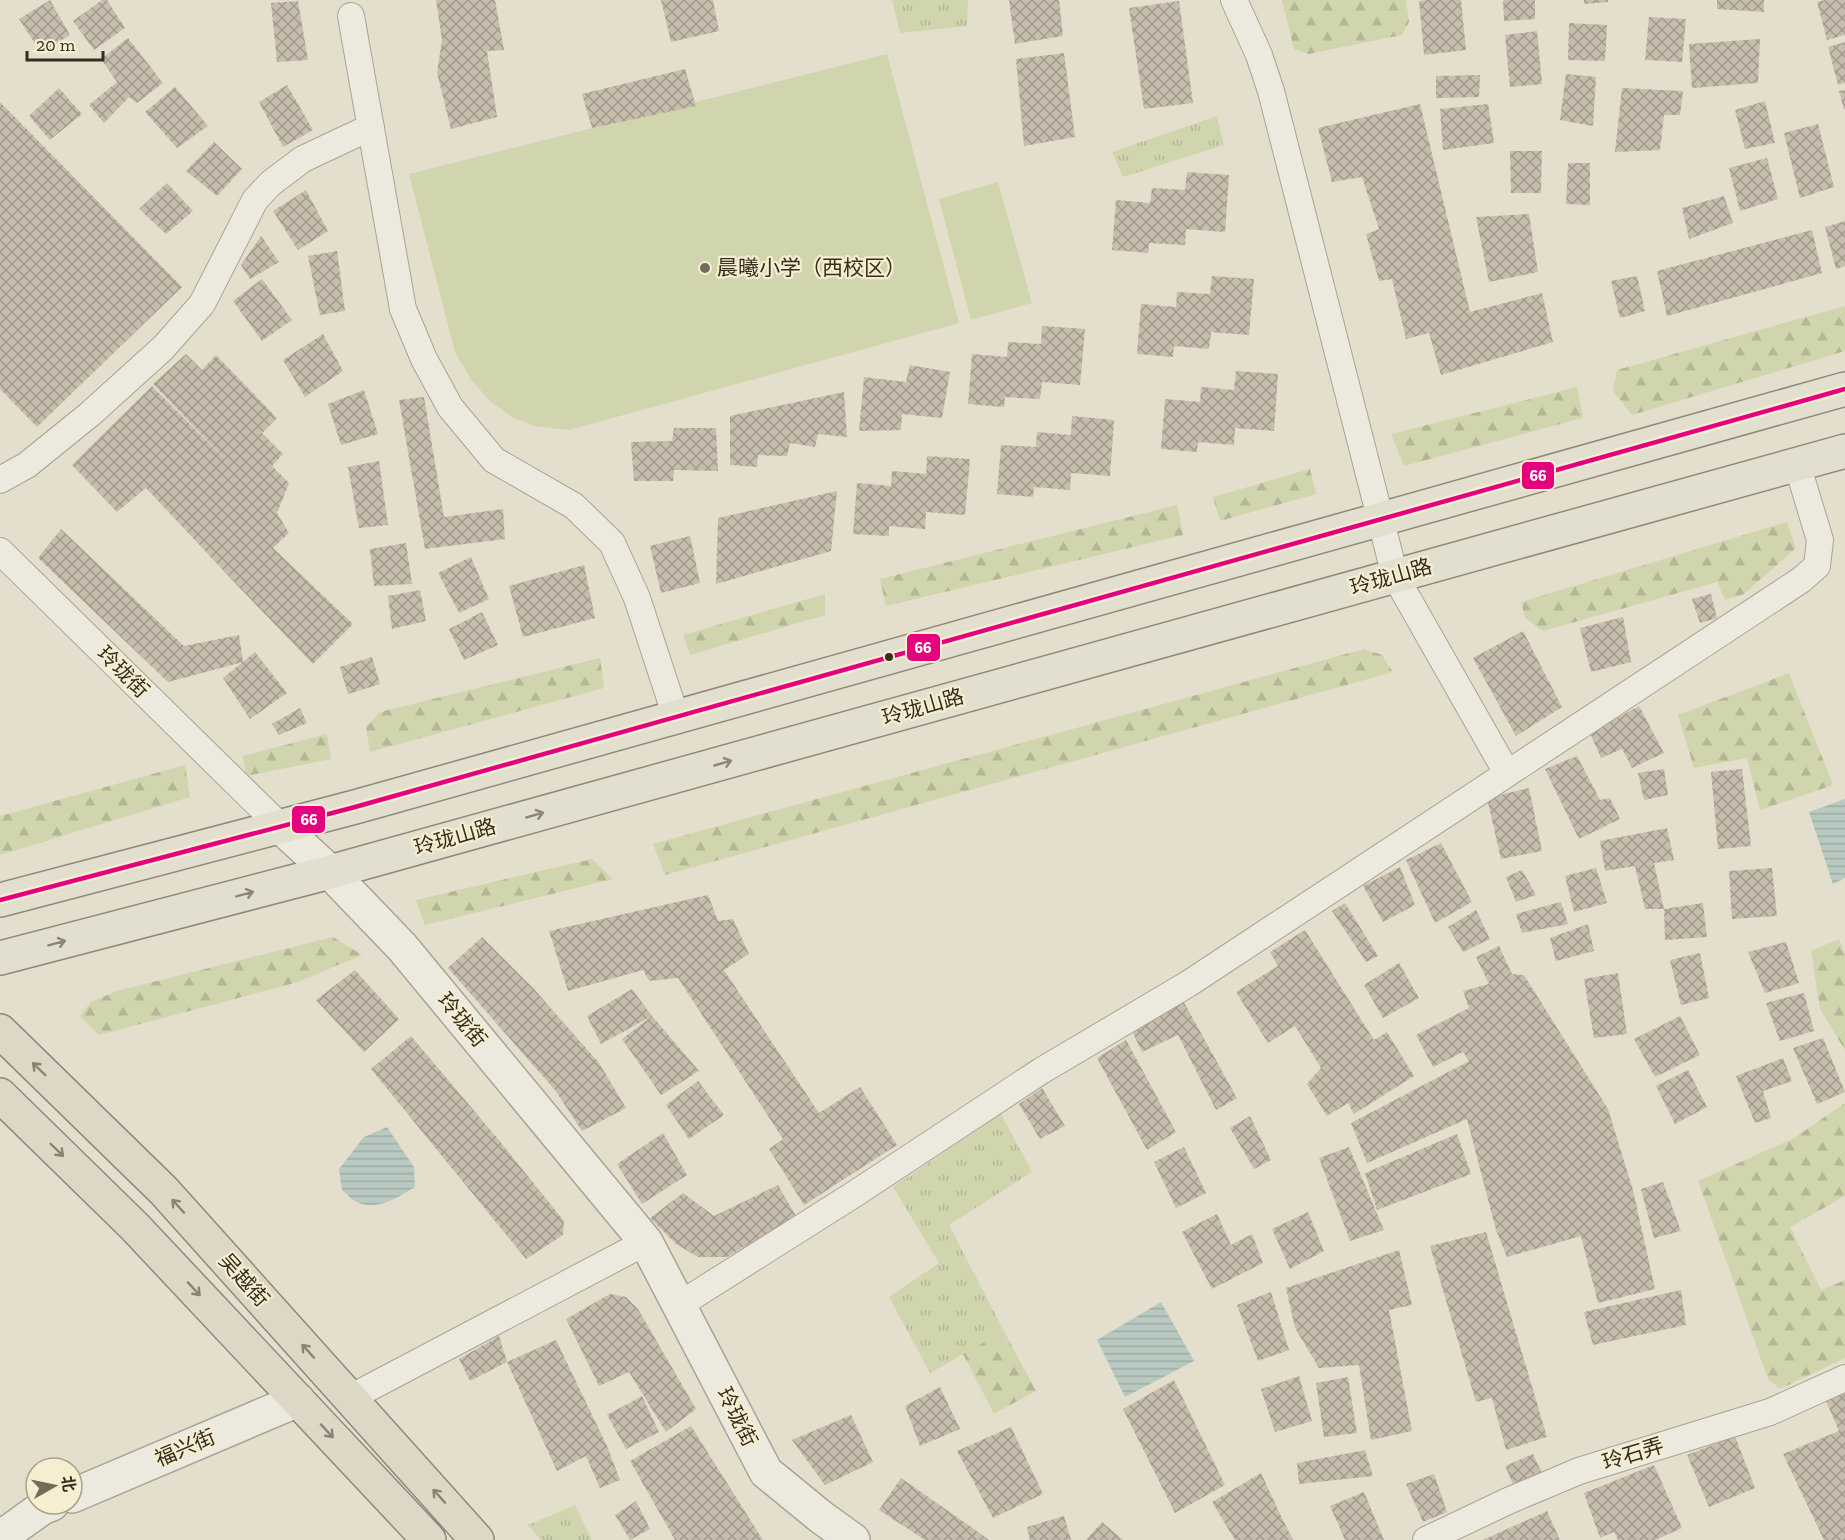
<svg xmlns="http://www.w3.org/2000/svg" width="1845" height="1540" font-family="'Zilla Slab','Noto Sans SC',serif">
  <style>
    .grass { fill: url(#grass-tufts) }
    .forest { fill: url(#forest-firs) }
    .pitch { fill: #d0d5ae }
    .water { fill: url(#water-rules) }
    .building { fill: url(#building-cross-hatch) }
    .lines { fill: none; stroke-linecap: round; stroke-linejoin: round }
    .minor-casing { stroke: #a9a395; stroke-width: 28 }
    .tertiary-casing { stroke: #a9a395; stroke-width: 36 }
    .primary-casing { stroke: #8e897c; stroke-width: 36 }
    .trunk-casing { stroke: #8e897c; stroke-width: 36 }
    .minor { stroke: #ece9de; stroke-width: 26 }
    .tertiary { stroke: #ece9de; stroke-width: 33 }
    .primary { stroke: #e3dfcf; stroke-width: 33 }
    .trunk { stroke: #ddd8c6; stroke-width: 33 }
    .bus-1-casing { stroke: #f5eed1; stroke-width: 9 }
    .bus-1 { stroke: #e5007d; stroke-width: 4.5 }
    .oneway { stroke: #8d8676 }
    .oneway2 { stroke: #8a8272 }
    .poi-dot { fill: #746b5a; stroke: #f5eed1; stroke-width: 2 }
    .bus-dot { fill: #372c1d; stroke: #f5eed1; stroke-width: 2 }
    .labels { text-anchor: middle; stroke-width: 4.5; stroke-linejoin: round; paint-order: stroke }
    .poi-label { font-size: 21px; fill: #372c1d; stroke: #f5eed1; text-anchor: start }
    .street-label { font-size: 21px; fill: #372c1d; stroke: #f5eed1 }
    .line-badge { stroke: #f5eed1; stroke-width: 2 }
    .badge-label { font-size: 16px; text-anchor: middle; font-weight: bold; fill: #fff }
  </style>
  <defs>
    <pattern id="grass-tufts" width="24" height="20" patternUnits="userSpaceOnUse" patternTransform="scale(1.5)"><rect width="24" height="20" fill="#d0d5ae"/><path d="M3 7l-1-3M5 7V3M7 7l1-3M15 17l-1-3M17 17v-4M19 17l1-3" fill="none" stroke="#b3b795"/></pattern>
    <pattern id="forest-firs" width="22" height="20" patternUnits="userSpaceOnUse" patternTransform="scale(1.5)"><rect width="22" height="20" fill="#d0d5ae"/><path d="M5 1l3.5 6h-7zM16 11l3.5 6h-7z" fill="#b3b795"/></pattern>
    <pattern id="water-rules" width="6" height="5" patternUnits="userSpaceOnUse" patternTransform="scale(1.5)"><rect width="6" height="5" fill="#b7c9c0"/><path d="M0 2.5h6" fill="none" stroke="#9eada5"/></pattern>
    <pattern id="building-cross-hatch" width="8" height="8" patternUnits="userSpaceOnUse" patternTransform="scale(1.5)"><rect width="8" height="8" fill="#c7bdad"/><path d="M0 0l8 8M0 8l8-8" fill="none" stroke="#a29a8c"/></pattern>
  </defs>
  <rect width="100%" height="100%" fill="#e4dfcc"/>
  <path class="grass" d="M892,0H968L967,26L900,33Z
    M1217,116L1224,145L1123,177L1112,152Z
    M1001,1114L1032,1172L949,1225L1004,1331L930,1373L889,1297L939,1263L893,1187Z
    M575,1505L592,1540H541L528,1525Z"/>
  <path class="forest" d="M1282,0H1406L1409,22L1402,35L1309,54L1294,49Z
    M1845,306V351L1632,415L1613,391L1617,370Z
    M1577,387L1583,418L1404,466L1391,434Z
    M1310,469L1316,494L1220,521L1213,497Z
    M1177,505L1183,535L886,606L880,579Z
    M1787,522L1796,548L1744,594L1725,600L1717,582L1543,631L1525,618L1521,602Z
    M825,594V615L690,655L683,635Z
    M1364,649L1382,655L1393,672L665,875L653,844Z
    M600,658L604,688L370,752L366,727L380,712Z
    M1789,673L1833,785L1760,810L1747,758L1694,768L1678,715Z
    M327,734L331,759L246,776L243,756Z
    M185,765L190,797L0,855V816Z
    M592,859L613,879L425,925L416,900Z
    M333,937L362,955L298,982L99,1035L80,1016L91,1002L117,991Z
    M1839,939L1845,953V1050L1820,1009L1811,951Z
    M1845,1103V1196L1790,1227L1821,1290L1845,1280V1358L1780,1389L1768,1379L1698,1181L1794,1138Z
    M1004,1331L1036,1391L994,1414L963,1354Z"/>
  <path class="pitch" d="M887,54L959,323L569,430L534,426L512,417L491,402L472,381L455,352L409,174Z
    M998,182L1032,303L971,320L939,199Z"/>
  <path class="water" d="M1845,799V878L1833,884L1809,812Z
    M387,1127L414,1167L415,1187C398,1197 377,1212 357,1202C352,1200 347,1194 342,1190L339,1169L364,1137Z
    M1161,1302L1194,1361L1125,1397L1097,1340Z"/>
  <path class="building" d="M50,0L70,35L41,53L19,19Z
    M102,0H107L125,28L94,50L73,21Z
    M436,0H495L504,50L487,51L497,117L451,129L437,73L442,40Z
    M661,0H713L719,31L671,42Z
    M1009,0H1059L1063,36L1015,44Z
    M1428,0H1461L1466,50L1424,55L1419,1Z
    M1503,0H1535V19L1504,21Z
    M1584,0H1608V2L1584,4Z
    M1717,0H1764V12L1717,9Z
    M1825,0H1845V35L1827,40L1817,2Z
    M298,1L308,60L277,62L271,3Z
    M1179,1L1193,103L1144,109L1129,8Z
    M1649,17L1686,19L1682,62L1645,60Z
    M1569,23L1607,25L1605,61L1568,60Z
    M1537,31L1542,84L1510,87L1505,35Z
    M128,38L163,83L137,103L129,97L104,123L89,105L117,82L101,59Z
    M1760,39L1758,83L1692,88L1689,44Z
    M1845,42V83L1838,85L1828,47Z
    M1064,53L1075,137L1024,146L1016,59Z
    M685,69L696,106L592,128L582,94Z
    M1566,74L1596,77L1593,126L1560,120Z
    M1480,75L1479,97L1436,98V76Z
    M287,85L313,130L283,147L259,102Z
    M175,87L208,126L177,148L145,112Z
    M59,88L82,114L50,140L29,116Z
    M1622,88L1683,91L1680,115H1664L1660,150L1615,152Z
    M1845,90V109L1844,110L1839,91Z
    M1765,101L1775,143L1745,149L1735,110Z
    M0,102L182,287L37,427L0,389Z
    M1420,104L1470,312L1542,293L1553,342L1441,375L1429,333L1406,339L1392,279L1379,281L1366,234L1379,229L1362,177L1332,182L1318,128Z
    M1488,104L1494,143L1443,150L1440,109Z
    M1818,124L1834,187L1800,198L1784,133Z
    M214,142L242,169L217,196L186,171Z
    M1510,151H1542L1541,193H1511Z
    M1767,158L1778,199L1740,211L1729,168Z
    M1568,163H1590V205L1566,204Z
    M1187,172L1229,175L1225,232L1186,229L1185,245L1149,243L1148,253L1112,250L1116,200L1150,203L1152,188L1185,190Z
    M167,183L193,211L166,234L139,209Z
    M306,190L328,231L298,250L273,211Z
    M1724,196L1733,223L1689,239L1682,208Z
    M1529,214L1538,272L1489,282L1476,217Z
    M1845,221V266L1836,269L1825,227Z
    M1812,230L1822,273L1667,316L1657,271Z
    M261,236L279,262L250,279L241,265Z
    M337,251L345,311L320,315L308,256Z
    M1212,276L1254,279L1249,335L1211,332L1209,349L1174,346L1173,357L1137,354L1141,304L1176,307L1177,292L1210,294Z
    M1637,276L1645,311L1620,318L1611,281Z
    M262,279L292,320L262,341L233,301Z
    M1042,326L1085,329L1080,385L1042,382L1040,399L1005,397L1004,407L968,404L972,354L1007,357L1008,342L1041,344Z
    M323,334L343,371L305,397L283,360Z
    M186,354L202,370L216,355L277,418L262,433L283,454L272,466L289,483L277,513L289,533L273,548L353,624L313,664L236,584L146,488L117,512L72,465L152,386L233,467L153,384Z
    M910,365L950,372L942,418L902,414L901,430L859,431L864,377L906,382Z
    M1236,371L1278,374L1274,431L1235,428L1234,445L1198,442L1197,452L1161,449L1165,399L1200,402L1201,387L1234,390Z
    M364,390L378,434L341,445L328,404Z
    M844,392L847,437L818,434L815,447L790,443L787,456L758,455L757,467L730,465V416Z
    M424,397L444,517L503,509L505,539L425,549L399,400Z
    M1072,416L1114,420L1110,476L1071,473L1070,490L1034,487L1033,497L997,494L1001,445L1036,447L1037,432L1071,435Z
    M674,428H716L718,471L674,470L673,481H634L631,442L672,441Z
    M927,456L970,459L965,515L926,512L925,529L889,526V536L853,534L857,483L891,486L892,471L926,474Z
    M379,461L388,525L359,528L348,467Z
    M837,491L831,551L716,584L718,518Z
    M61,529L184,646L239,635L243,662L168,682L38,558Z
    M690,536L700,583L661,593L650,546Z
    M406,543L412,584L374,586L370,549Z
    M471,557L489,599L459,613L438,573Z
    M584,565L595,618L523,637L509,586Z
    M420,590L426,621L392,629L388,596Z
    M1711,594L1717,618L1700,623L1692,599Z
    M482,612L498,645L464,660L449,629Z
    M1623,617L1631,662L1591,672L1580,628Z
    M1523,631L1562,707L1516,736L1473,658Z
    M255,652L287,693L250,719L223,678Z
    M372,657L380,684L348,694L340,667Z
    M1639,706L1664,753L1632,768L1622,749L1601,758L1590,733Z
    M300,708L307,723L279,735L272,724Z
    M1577,756L1600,800L1610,798L1620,819L1579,839L1545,769Z
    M1664,769L1668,795L1644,800L1638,773Z
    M1742,769L1751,846L1718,849L1711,772Z
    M1529,788L1542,851L1501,859L1487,798Z
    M1667,828L1674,860L1654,863L1664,909H1645L1635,866L1605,871L1600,841Z
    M1441,843L1472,902L1435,923L1406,860Z
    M1400,867L1415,905L1383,922L1363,886Z
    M1596,868L1607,903L1574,912L1565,876Z
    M1772,868L1777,916L1732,919L1729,871Z
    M1522,870L1536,895L1516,902L1506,877Z
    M708,895L718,921L733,919L749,954L724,970L819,1113L860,1087L897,1145L804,1205L769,1149L783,1139L678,978L649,981L643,970L568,991L549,931Z
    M1561,902L1568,924L1522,933L1516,914Z
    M1345,903L1378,956L1366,962L1332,911Z
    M1703,903L1707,937L1665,940L1664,909Z
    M1476,910L1490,939L1463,952L1448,927Z
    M1588,924L1594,951L1556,961L1550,938Z
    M1305,930L1374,1040L1387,1032L1414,1076L1354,1114L1348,1103L1327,1116L1307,1084L1321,1068L1295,1026L1268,1043L1236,992L1278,966L1270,952Z
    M482,937L534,989L599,1063L626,1108L582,1131L555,1090L448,968Z
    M1786,942L1799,983L1765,993L1748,952Z
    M1499,946L1512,974L1524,975L1608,1109L1633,1190L1655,1289L1598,1303L1581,1236L1507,1257L1496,1230L1467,1119L1367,1163L1351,1123L1469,1061L1463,1052L1433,1067L1416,1035L1469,1008L1463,991L1489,984L1476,957Z
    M1700,953L1709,998L1681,1005L1670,960Z
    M1399,963L1419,998L1383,1018L1364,985Z
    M355,970L399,1019L364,1052L316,1000Z
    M1618,973L1627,1034L1594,1038L1584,979Z
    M632,989L652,1016L601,1044L587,1016Z
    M1804,993L1814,1031L1780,1041L1766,1003Z
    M1182,999L1237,1098L1216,1110L1178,1035L1142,1052L1131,1029Z
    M652,1016L699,1071L661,1095L622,1039Z
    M1680,1016L1700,1055L1655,1077L1634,1039Z
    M411,1036L498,1139L564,1221L563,1235L526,1259L371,1069Z
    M1823,1038L1845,1092L1817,1104L1793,1048Z
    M1126,1040L1176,1132L1147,1150L1097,1058Z
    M1783,1058L1792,1081L1763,1091L1771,1118L1755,1123L1736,1076Z
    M1688,1070L1707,1107L1675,1124L1656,1086Z
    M698,1081L724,1115L689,1139L666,1105Z
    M1042,1088L1065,1126L1040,1139L1019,1104Z
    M1250,1116L1271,1160L1254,1169L1230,1128Z
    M663,1133L687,1175L642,1204L617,1164Z
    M1457,1134L1471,1174L1377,1210L1365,1173Z
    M1184,1147L1206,1193L1176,1208L1154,1162Z
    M1349,1147L1384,1230L1350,1241L1319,1158Z
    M1663,1182L1681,1231L1654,1238L1641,1189Z
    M778,1185L796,1216L727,1257H698L676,1244L650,1218L683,1193L714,1216Z
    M1308,1212L1324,1251L1290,1269L1272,1229Z
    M1217,1214L1231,1245L1252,1234L1263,1263L1212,1289L1182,1232Z
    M1486,1232L1547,1437L1506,1450L1492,1398L1476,1402L1430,1246Z
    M1399,1250L1412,1305L1389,1310L1412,1431L1371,1440L1359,1365L1319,1368L1295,1328L1286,1288Z
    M1681,1290L1686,1325L1593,1345L1584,1312Z
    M1271,1292L1289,1350L1258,1361L1237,1305Z
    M610,1294L626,1297L638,1309L696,1409L666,1432L629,1372L599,1386L566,1319Z
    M499,1336L507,1362L556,1340L607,1446L620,1480L600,1488L586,1456L557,1471L507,1362L470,1381L459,1359Z
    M1299,1376L1312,1421L1275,1432L1261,1389Z
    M1348,1377L1357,1433L1324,1437L1316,1383Z
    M1174,1380L1225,1485L1175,1513L1123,1409Z
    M940,1387L960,1429L920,1446L905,1406Z
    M1845,1390V1540H1824L1783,1454L1839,1431L1825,1399Z
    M642,1396L659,1432L626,1449L607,1415Z
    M851,1415L873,1462L825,1485L792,1440Z
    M691,1426L763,1540H675L630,1461Z
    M1011,1427L1043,1494L993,1518L957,1451Z
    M1735,1436L1755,1488L1709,1507L1687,1455Z
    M1365,1450L1373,1476L1299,1484L1297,1463Z
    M1533,1454L1543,1475L1515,1489L1505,1466Z
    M1654,1465L1682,1528L1655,1540H1618L1614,1532L1600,1538L1584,1493Z
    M1261,1473L1280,1514L1293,1540H1235L1212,1502Z
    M1434,1474L1447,1512L1423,1522L1406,1484Z
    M901,1478L974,1529L989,1540H925L879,1510Z
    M1364,1492L1384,1540H1345L1330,1506Z
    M636,1501L650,1529L630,1540L615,1515Z
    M1547,1511L1560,1540H1483Z
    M1064,1516L1071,1540H1030L1027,1527Z
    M1102,1522L1123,1540H1086Z"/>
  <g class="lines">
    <g class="minor-casing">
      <path id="minor" d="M1234,0L1259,55L1271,91L1395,576L1507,773
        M351,16L403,309L424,359L450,407L494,460L574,506L612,543L637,598L676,717
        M0,480L27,465L90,414L163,348L202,304L255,200L271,183L303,159L371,127
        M0,551L281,827
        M679,1305L853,1195L1041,1071L1188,984L1801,580L1817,566L1820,540L1797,464
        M350,1398L646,1242
        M1426,1540L1508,1501L1579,1471L1770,1412L1845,1378"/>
    </g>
    <g class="tertiary-casing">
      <path id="tertiary" d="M281,827L330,872L402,947L646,1242L766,1472L821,1517L853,1540
        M72,1496L298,1400
        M0,1538L42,1508L52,1504"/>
    </g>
    <g class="primary-casing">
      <path id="primary" d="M0,900L355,807L1845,389
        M0,958L330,872L1845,451"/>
    </g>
    <g class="trunk-casing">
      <path id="trunk" d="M0,1031L164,1191L477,1540
        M0,1095L135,1227L429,1540"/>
    </g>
    <use href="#minor" class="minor"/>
    <use href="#tertiary" class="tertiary"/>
    <use href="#primary" class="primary"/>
    <use href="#trunk" class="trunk"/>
    <g class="bus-1-casing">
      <path id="bus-1" d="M0,900L355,807L1845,389"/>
    </g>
    <use href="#bus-1" class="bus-1"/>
  </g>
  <defs><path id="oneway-shaft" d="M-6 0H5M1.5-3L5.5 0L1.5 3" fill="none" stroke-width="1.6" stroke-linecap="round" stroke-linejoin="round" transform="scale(1.5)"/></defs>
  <g class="oneway">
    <use href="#oneway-shaft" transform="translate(723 763) rotate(-16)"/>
    <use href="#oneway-shaft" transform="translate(535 815) rotate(-16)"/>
    <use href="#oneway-shaft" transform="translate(245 894) rotate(-15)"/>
    <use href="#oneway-shaft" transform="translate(57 943) rotate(-15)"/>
  </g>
  <g class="oneway2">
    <use href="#oneway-shaft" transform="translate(39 1069) rotate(-136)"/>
    <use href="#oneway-shaft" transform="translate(57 1150) rotate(44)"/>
    <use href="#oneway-shaft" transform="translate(178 1206) rotate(-132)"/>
    <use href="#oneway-shaft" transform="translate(194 1289) rotate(47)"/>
    <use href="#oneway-shaft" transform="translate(308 1351) rotate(-132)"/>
    <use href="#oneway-shaft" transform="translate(327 1431) rotate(47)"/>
    <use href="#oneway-shaft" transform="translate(439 1496) rotate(-132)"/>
  </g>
  <circle class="poi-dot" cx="705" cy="268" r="6"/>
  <circle class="bus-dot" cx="889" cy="657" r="5"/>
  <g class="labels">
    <g class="poi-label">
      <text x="717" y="275">晨曦小学（西校区）</text>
    </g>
    <g class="street-label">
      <text transform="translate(1391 577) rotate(-16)" y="7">玲珑山路</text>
      <text transform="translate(123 672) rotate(45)" y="7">玲珑街</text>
      <text transform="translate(923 707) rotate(-16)" y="7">玲珑山路</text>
      <text transform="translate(455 837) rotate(-16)" y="7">玲珑山路</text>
      <text transform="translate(462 1020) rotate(50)" y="7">玲珑街</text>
      <text transform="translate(244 1280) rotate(48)" y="7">吴越街</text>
      <text transform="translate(737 1417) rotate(63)" y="7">玲珑街</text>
      <text transform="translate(185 1448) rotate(-23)" y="7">福兴街</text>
      <text transform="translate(1633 1454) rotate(-17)" y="7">玲石弄</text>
    </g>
  </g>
  <g class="line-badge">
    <rect x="1521" y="461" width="34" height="29" rx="6" fill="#e5007d"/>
    <rect x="906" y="633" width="35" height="29" rx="6" fill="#e5007d"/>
    <rect x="291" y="805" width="35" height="29" rx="6" fill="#e5007d"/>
  </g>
  <g class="badge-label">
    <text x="1538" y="481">66</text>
    <text x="923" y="653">66</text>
    <text x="309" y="825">66</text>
  </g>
  <g transform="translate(54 1486) rotate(81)"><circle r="28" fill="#f5eed1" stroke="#a9a089" stroke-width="1.5"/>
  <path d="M0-4.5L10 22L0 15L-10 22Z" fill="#746b5a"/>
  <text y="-9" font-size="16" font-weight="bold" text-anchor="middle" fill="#372c1d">北</text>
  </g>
  <path d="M27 51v9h76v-9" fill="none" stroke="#372c1d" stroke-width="3"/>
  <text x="36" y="51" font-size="18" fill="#372c1d" stroke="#f5eed1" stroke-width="4.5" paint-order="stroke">20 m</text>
</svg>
